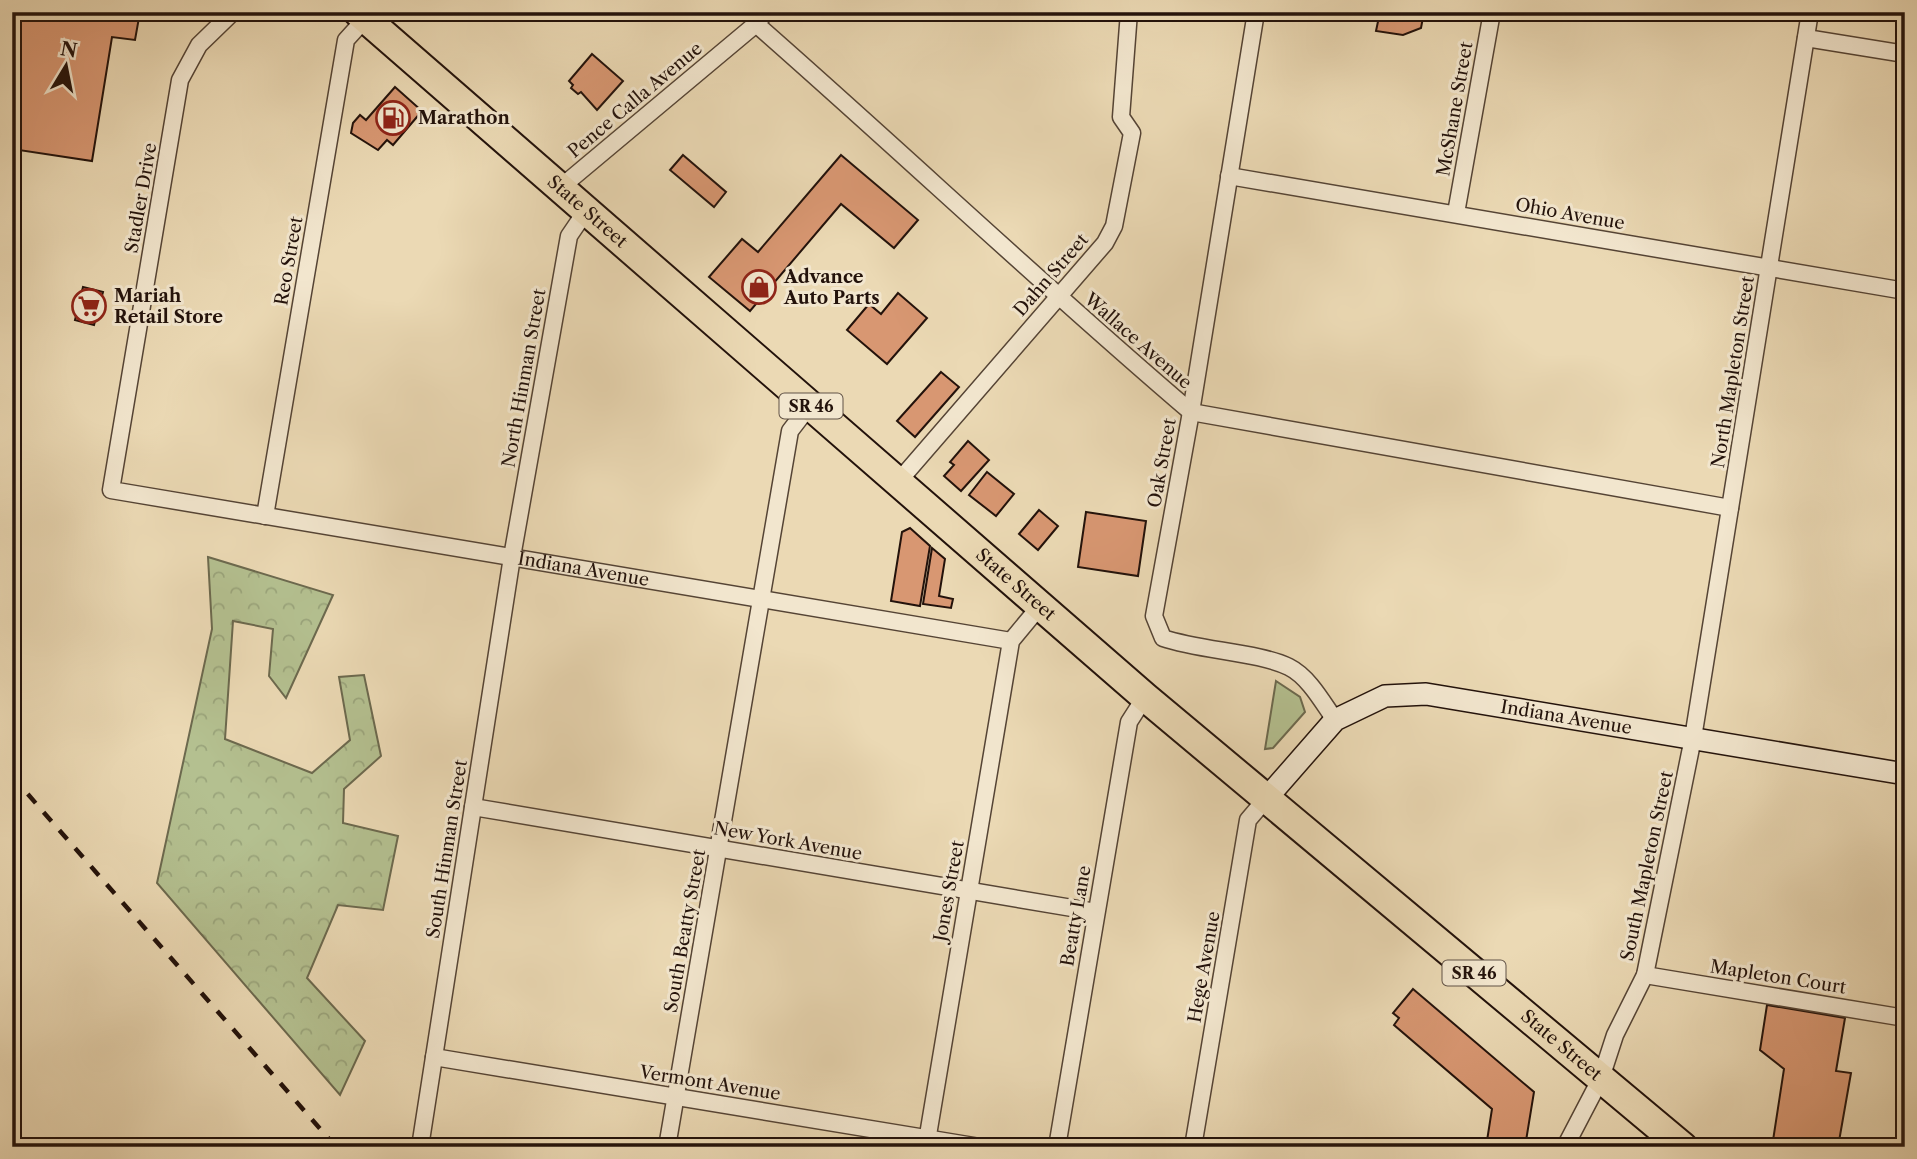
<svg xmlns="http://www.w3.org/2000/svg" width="1917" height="1159" font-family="'Libre Caslon Text',serif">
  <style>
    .green { fill: #b4c090; stroke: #6c694e; stroke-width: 2 }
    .forest { fill: url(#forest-crowns); stroke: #6c694e; stroke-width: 2 }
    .building { fill: #d89772; stroke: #23120b; stroke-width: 2 }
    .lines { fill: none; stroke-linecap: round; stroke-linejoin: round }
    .street-casing { stroke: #554435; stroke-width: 19 }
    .secondary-casing { stroke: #23120b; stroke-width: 24 }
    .highway-casing { stroke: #23120b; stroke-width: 32 }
    .street { stroke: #f2e6ce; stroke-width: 16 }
    .secondary { stroke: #f2e6ce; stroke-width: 21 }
    .highway { stroke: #ebd9b4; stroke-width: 28 }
    .rail { stroke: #23120b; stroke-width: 4.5; stroke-dasharray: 12 12; stroke-linecap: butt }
    .labels { text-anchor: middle; stroke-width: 6; stroke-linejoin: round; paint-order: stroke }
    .shield { fill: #f2e6ce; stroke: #615246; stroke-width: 2 }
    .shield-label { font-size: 16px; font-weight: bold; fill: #23120b }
    .street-label { font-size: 18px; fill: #23120b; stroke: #f2e6ce }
    .poi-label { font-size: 18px; font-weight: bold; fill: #23120b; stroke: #f2e6ce; text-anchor: start }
  </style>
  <defs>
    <pattern id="forest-crowns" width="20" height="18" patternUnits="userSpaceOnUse" patternTransform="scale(1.75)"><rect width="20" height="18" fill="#b4c090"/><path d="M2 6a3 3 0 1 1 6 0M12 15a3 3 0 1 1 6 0" fill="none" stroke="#9aa47b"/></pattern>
  </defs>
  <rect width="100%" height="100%" fill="#ebd9b4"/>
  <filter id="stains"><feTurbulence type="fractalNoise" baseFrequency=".00286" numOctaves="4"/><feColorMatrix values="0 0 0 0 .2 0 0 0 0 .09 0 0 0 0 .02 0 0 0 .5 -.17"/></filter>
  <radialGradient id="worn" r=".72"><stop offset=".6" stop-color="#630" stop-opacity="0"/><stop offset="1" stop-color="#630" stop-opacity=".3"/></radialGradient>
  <path class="green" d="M1276,681L1300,697L1305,712L1273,748L1265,749Z"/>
  <path class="forest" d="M208,557L333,595L286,698L269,676L273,629L233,621L225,739L312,773L350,740L339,677L364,675L381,756L344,789L343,823L398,836L383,910L338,905L307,978L365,1041L340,1095L157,883L212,629Z"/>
  <path class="building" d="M12,12H140L135,40L112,37L92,161L12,149Z
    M1380,12H1424L1421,28L1403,35L1376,31Z
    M592,54L623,81L597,110L581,92L578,94L571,88L573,85L569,81Z
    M395,87L422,111L393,145L387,140L378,150L351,133L353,123L360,115L366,120Z
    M683,155L726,192L714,207L670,170Z
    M841,155L918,220L894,248L841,204L750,311L709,277L742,239L758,252Z
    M83,287L103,292L94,325L75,320Z
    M898,293L927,318L887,364L847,330L869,304L881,314Z
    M941,372L959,387L915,437L897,421Z
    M968,441L989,460L961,491L944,476L954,465L950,462Z
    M987,472L1014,494L996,516L969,495Z
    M1039,510L1058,526L1038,550L1019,534Z
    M1086,512L1146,521L1138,576L1078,567Z
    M910,528L930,546L920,606L891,601L902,532Z
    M932,548L945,559L939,596L953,599L951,608L923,604Z
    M1413,989L1534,1092L1525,1147H1486L1492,1109L1394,1025L1399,1018L1393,1013Z
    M1767,1005L1845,1018L1836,1071L1851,1073L1838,1147H1772L1784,1069L1760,1050Z"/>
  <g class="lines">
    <g class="street-casing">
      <g id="street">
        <path id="s1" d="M233,12L199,45L180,80L111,490L1011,641"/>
        <path d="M751,12L756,24C902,152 1043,286 1191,412L1730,508"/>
        <path d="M1256,12L1191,412L1154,616L1163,638C1201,651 1258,652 1289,667C1309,677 1323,703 1335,720"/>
        <path d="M1806,38L1905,54"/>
        <path d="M1229,176L1905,291"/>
        <path d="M560,188L756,24L766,12"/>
        <path d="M1456,213L1492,12"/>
        <path d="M898,482L1105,243L1114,226L1132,133L1121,117L1129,12"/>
        <path d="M265,516L346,40L365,19"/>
        <path d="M473,807L1096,912"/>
        <path d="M1645,975L1905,1018"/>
        <path d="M434,1057L980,1147"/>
        <path d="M420,1147L512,557L569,236L586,211"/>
        <path d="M667,1147L790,431L810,405"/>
        <path d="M926,1147L1011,641L1040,606"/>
        <path d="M1057,1147L1129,722L1145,697"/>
        <path d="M1193,1147L1248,820L1265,800"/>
        <path d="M1565,1147L1601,1078L1615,1035L1645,975L1693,738L1810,12"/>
      </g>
    </g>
    <g class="secondary-casing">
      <g id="secondary">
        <path id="s2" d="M1265,800L1335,720L1385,696L1426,694L1905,774"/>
      </g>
    </g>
    <g class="highway-casing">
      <g id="highway">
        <path id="s3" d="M358,12L1145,697L1683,1147"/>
      </g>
    </g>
    <use href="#street" class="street"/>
    <use href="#secondary" class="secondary"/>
    <use href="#highway" class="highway"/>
    <path class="rail" d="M12,776L336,1147"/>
  </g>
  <defs>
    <g id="fuel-ring" transform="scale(1.75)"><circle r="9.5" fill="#f2e6ce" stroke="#8f2418" stroke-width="1.5"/><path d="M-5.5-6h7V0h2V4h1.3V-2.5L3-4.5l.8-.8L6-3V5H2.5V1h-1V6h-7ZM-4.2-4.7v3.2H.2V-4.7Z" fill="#8f2418"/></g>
    <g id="shop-ring" transform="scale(1.75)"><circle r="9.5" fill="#f2e6ce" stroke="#8f2418" stroke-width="1.5"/><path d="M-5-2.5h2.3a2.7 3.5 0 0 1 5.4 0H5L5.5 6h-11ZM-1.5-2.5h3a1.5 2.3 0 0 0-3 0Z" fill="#8f2418"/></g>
    <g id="supermarket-ring" transform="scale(1.75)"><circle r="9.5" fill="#f2e6ce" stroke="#8f2418" stroke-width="1.5"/><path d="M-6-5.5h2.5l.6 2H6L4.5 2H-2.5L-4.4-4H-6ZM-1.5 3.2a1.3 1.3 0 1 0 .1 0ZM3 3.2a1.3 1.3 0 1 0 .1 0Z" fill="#8f2418"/></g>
  </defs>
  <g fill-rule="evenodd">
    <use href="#fuel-ring" x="393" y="118"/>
    <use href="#shop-ring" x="759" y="287"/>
    <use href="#supermarket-ring" x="89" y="306"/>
  </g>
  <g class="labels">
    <g class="shield">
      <rect x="779.5" y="393.5" width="63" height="25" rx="5"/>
      <rect x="1442.5" y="960.5" width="63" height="25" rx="5"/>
    </g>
    <g class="shield-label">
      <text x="811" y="412">SR 46</text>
      <text x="1474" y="979">SR 46</text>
    </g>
    <g class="street-label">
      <text transform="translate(635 100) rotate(-40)" y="6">Pence Calla Avenue</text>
      <text transform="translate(1455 109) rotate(-80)" y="6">McShane Street</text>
      <text transform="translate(141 198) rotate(-80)" y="6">Stadler Drive</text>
      <text dy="6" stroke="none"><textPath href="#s3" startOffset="304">State Street</textPath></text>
      <text transform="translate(1570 214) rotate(10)" y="6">Ohio Avenue</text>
      <text transform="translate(289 261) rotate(-80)" y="6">Reo Street</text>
      <text transform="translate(1051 275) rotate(-49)" y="6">Dahn Street</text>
      <text transform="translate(1138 341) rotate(41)" y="6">Wallace Avenue</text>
      <text transform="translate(1733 372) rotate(-81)" y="6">North Mapleton Street</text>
      <text transform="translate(524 378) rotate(-80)" y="6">North Hinman Street</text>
      <text transform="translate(1162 463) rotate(-80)" y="6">Oak Street</text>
      <text dy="6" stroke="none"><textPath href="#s1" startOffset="982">Indiana Avenue</textPath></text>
      <text dy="6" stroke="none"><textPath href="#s3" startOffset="872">State Street</textPath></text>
      <text dy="6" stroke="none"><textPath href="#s2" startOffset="345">Indiana Avenue</textPath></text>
      <text transform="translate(788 841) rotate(10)" y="6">New York Avenue</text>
      <text transform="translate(447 849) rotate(-81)" y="6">South Hinman Street</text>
      <text transform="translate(1647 866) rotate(-78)" y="6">South Mapleton Street</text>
      <text transform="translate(949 891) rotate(-80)" y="6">Jones Street</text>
      <text transform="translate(1076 916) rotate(-80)" y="6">Beatty Lane</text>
      <text transform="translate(685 931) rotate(-80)" y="6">South Beatty Street</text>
      <text transform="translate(1204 967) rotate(-80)" y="6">Hege Avenue</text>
      <text transform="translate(1778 977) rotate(9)" y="6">Mapleton Court</text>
      <text dy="6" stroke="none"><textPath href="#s3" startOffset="1586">State Street</textPath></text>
      <text transform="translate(710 1083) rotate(9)" y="6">Vermont Avenue</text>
    </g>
    <g class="poi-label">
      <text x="418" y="124">Marathon</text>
      <text x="784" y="283">Advance<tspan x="784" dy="21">Auto Parts</tspan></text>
      <text x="114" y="302">Mariah<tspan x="114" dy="21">Retail Store</tspan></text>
    </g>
  </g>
  <rect width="1917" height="1159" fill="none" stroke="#ebd9b4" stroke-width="42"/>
  <rect x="14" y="14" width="1889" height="1131" fill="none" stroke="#23120b" stroke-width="3.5"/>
  <rect x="21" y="21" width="1875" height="1117" fill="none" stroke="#23120b" stroke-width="2"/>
  <g transform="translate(66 66) rotate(10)" stroke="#f2e6ce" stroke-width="5" paint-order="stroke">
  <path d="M0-5L12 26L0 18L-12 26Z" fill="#23120b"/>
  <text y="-10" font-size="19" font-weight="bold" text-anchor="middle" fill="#23120b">N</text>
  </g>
  <rect width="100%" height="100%" filter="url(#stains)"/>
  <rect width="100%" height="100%" fill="url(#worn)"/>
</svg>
